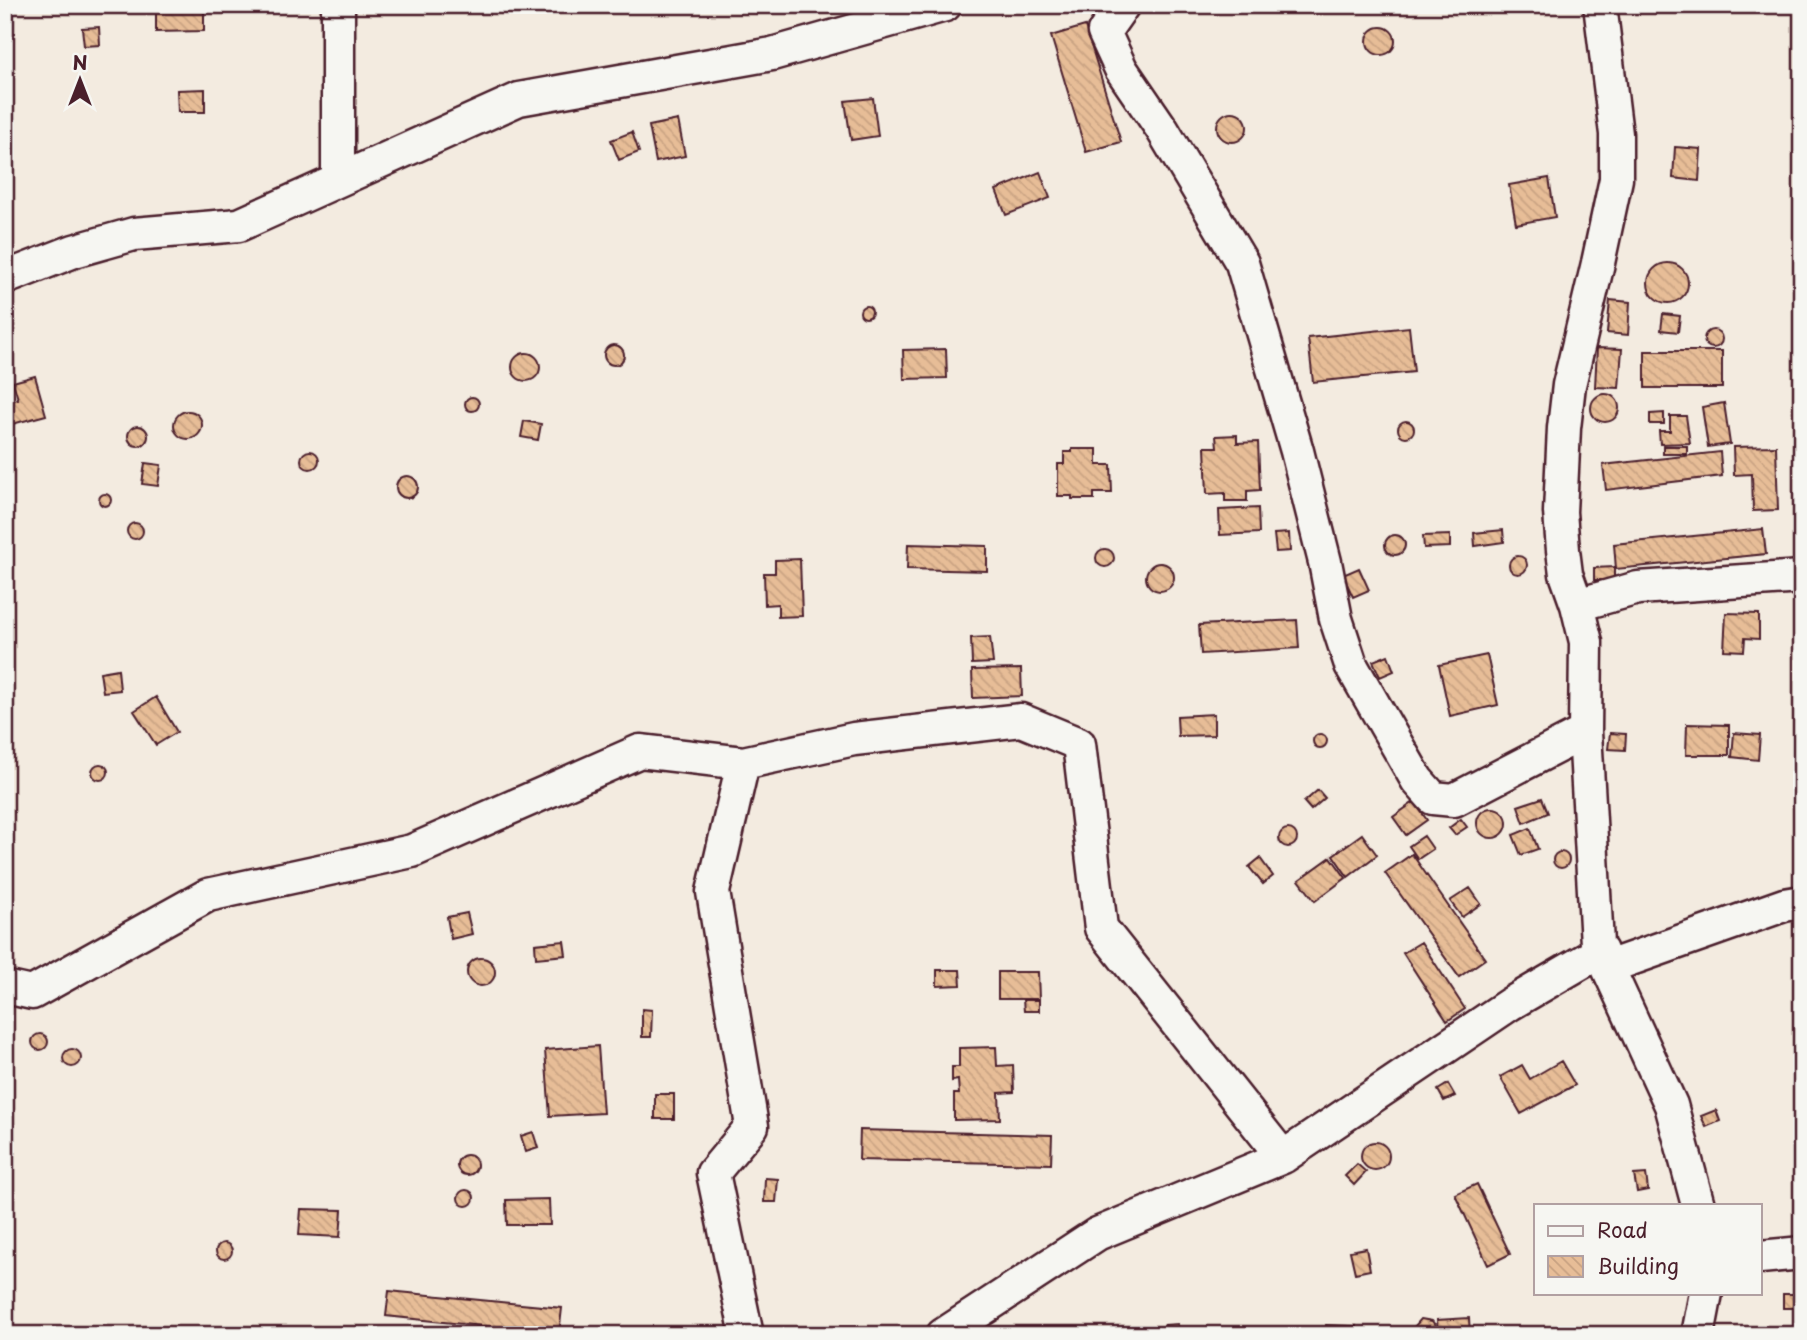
<svg xmlns="http://www.w3.org/2000/svg" width="1807" height="1340" font-family="'Playpen Sans',sans-serif">
  <style>
    .building { fill: url(#building-back-hatch); stroke: #4a1f2b; stroke-width: 2 }
    .lines { fill: none; stroke-linecap: round; stroke-linejoin: round }
    .street-casing { stroke: #4a1f2b; stroke-width: 37 }
    .street { stroke: #f6f6f2; stroke-width: 32 }
  </style>
  <defs>
    <pattern id="building-back-hatch" width="6" height="6" patternUnits="userSpaceOnUse" patternTransform="scale(1.75)"><rect width="6" height="6" fill="#e7bd97"/><path d="M-1 5l2 2M0 0l6 6M5-1l2 2" fill="none" stroke="#c8a282"/></pattern>
  </defs>
  <rect width="100%" height="100%" fill="#f3ebe0"/>
  <filter id="ink" filterUnits="userSpaceOnUse"><feTurbulence type="fractalNoise" baseFrequency=".0143" numOctaves="2"/><feDisplacementMap in="SourceGraphic" scale="14" xChannelSelector="R" yChannelSelector="G"/><feConvolveMatrix kernelMatrix="1 2 1 2 8 2 1 2 1" color-interpolation-filters="sRGB"/></filter>
  <g filter="url(#ink)">
    <path class="building" d="M204,8V31L156,32V9Z
      M1085,26L1121,142L1086,152L1051,36Z
      M99,27L100,45L84,46L82,28Z
      M1367 41a14 14 0 1 1 28 0a14 14 0 1 1-28 0Z
      M205,89V112H178L177,90Z
      M873,98L878,136L851,140L845,101Z
      M1217 127a15 15 0 1 1 30 0a15 15 0 1 1-30 0Z
      M678,120L685,156L656,162L649,126Z
      M632,132L639,152L619,160L611,140Z
      M1675,147L1701,149L1699,181L1673,178Z
      M1040,172L1050,198L1006,215L996,190Z
      M1549,178L1555,217L1516,224L1509,185Z
      M1648 283a20 20 0 1 1 40 0a20 20 0 1 1-40 0Z
      M1610,300L1630,302L1628,335L1607,333Z
      M860 312a6 6 0 1 1 12 0a6 6 0 1 1-12 0Z
      M1663,314L1680,316L1678,332L1661,330Z
      M1409,327L1414,372L1313,382L1308,338Z
      M1704 339a9 9 0 1 1 18 0a9 9 0 1 1-18 0Z
      M604 355a10 10 0 1 1 20 0a10 10 0 1 1-20 0Z
      M1597,348L1622,349L1619,388L1595,387Z
      M946,349L947,378L904,379L903,350Z
      M1645,351H1722V388H1645Z
      M512 367a14 14 0 1 1 28 0a14 14 0 1 1-28 0Z
      M35,376L46,415L5,426V402L18,399L13,382Z
      M1591 408a14 14 0 1 1 28 0a14 14 0 1 1-28 0Z
      M465 404a7 7 0 1 1 14 0a7 7 0 1 1-14 0Z
      M1724,403L1730,444L1708,447L1702,407Z
      M174 425a14 14 0 1 1 28 0a14 14 0 1 1-28 0Z
      M1664,413V424H1650V414Z
      M1670,416H1686L1690,443L1660,444L1659,431H1670Z
      M524,421L541,424L538,440L521,437Z
      M1398 429a8 8 0 1 1 16 0a8 8 0 1 1-16 0Z
      M128 436a10 10 0 1 1 20 0a10 10 0 1 1-20 0Z
      M1237,435V443L1258,442L1260,490L1247,491V501H1225V493L1207,494L1205,447H1217L1216,436Z
      M1663,446H1687V454H1663Z
      M1776,446L1778,510L1753,511L1752,474L1734,475L1733,447Z
      M1072,449H1097V465H1111L1112,493H1094V499H1072V496H1058V464H1064V452H1072Z
      M301 460a9 9 0 1 1 18 0a9 9 0 1 1-18 0Z
      M1720,452L1722,476L1606,490L1603,465Z
      M145,463L161,465L158,486L142,484Z
      M396 487a11 11 0 1 1 22 0a11 11 0 1 1-22 0Z
      M99 500a6 6 0 1 1 12 0a6 6 0 1 1-12 0Z
      M1258,508L1259,533L1220,535L1219,510Z
      M127 531a8 8 0 1 1 16 0a8 8 0 1 1-16 0Z
      M1763,529L1766,554L1616,569L1614,544Z
      M1503,530L1504,542L1475,546L1474,533Z
      M1289,533L1290,551L1276,552L1274,534Z
      M1450,535V547L1424,548L1423,536Z
      M1385 545a10 10 0 1 1 20 0a10 10 0 1 1-20 0Z
      M908,544L987,546V571L907,569Z
      M1096 558a9 9 0 1 1 18 0a9 9 0 1 1-18 0Z
      M1509 565a9 9 0 1 1 18 0a9 9 0 1 1-18 0Z
      M800,559L802,616L778,617V604L765,605L764,573H775V560Z
      M1146 577a14 14 0 1 1 28 0a14 14 0 1 1-28 0Z
      M1614,567V580H1594V568Z
      M1359,568L1369,590L1353,597L1343,575Z
      M1726,613L1759,614V639L1745,638L1744,651L1724,650Z
      M1297,620L1299,648L1201,654L1199,625Z
      M990,637L993,663L972,664L971,638Z
      M1388,655L1394,671L1380,677L1373,661Z
      M1487,655L1498,705L1450,716L1439,665Z
      M118,669L120,690L103,692L100,672Z
      M1021,669L1022,696L973,698L972,670Z
      M156,697L177,732L156,745L134,711Z
      M1214,714V735L1178,736L1177,716Z
      M1687,724L1729,725V755H1686Z
      M1610,733L1626,734L1625,750L1608,749Z
      M1734,733L1760,735L1758,760L1732,757Z
      M1313 741a7 7 0 1 1 14 0a7 7 0 1 1-14 0Z
      M92 772a8 8 0 1 1 16 0a8 8 0 1 1-16 0Z
      M1318,790L1325,798L1311,810L1304,802Z
      M1542,798L1548,813L1524,823L1518,806Z
      M1414,802L1427,820L1406,835L1393,817Z
      M1477 823a15 15 0 1 1 30 0a15 15 0 1 1-30 0Z
      M1461,819L1467,827L1455,835L1449,828Z
      M1530,828L1538,849L1521,855L1513,835Z
      M1279 838a9 9 0 1 1 18 0a9 9 0 1 1-18 0Z
      M1362,834L1377,855L1348,877L1333,855Z
      M1424,836L1433,849L1418,859L1409,846Z
      M1553 860a8 8 0 1 1 16 0a8 8 0 1 1-16 0Z
      M1412,854L1485,959L1459,977L1385,873Z
      M1331,857L1346,878L1315,901L1299,880Z
      M1260,858L1273,876L1263,884L1249,867Z
      M1470,888L1481,904L1462,917L1450,901Z
      M467,913L472,934L451,939L447,917Z
      M564,941L566,955L536,958L535,944Z
      M1421,942L1465,1009L1447,1021L1403,953Z
      M467 972a14 14 0 1 1 28 0a14 14 0 1 1-28 0Z
      M937,970H960L961,985L937,986Z
      M998,972H1038L1039,999H998Z
      M1023,1000H1039V1011H1024Z
      M642,1009L652,1010L651,1037H642Z
      M32 1042a8 8 0 1 1 16 0a8 8 0 1 1-16 0Z
      M598,1046L603,1113L550,1116L545,1050Z
      M996,1047L997,1066L1013,1065L1014,1092L999,1093L1000,1119L954,1120V1094H959L958,1080L952,1081V1067H959V1048Z
      M63 1058a9 9 0 1 1 18 0a9 9 0 1 1-18 0Z
      M1561,1061L1575,1085L1521,1114L1500,1077L1522,1065L1530,1079Z
      M1448,1084L1455,1096L1444,1101L1438,1090Z
      M655,1094H674V1119H655Z
      M1716,1110L1720,1121L1706,1127L1701,1116Z
      M860,1130L1052,1135L1051,1164L859,1160Z
      M533,1132L538,1148L526,1152L521,1136Z
      M1361 1156a14 14 0 1 1 28 0a14 14 0 1 1-28 0Z
      M457 1165a10 10 0 1 1 20 0a10 10 0 1 1-20 0Z
      M1357,1164L1366,1172L1354,1185L1345,1176Z
      M1646,1174L1648,1190L1637,1192L1634,1175Z
      M765,1178L778,1179L776,1202H764Z
      M1477,1184L1510,1254L1488,1265L1455,1194Z
      M458 1198a8 8 0 1 1 16 0a8 8 0 1 1-16 0Z
      M549,1199L550,1225H507L506,1200Z
      M301,1209L342,1210L340,1237L299,1235Z
      M216 1251a8 8 0 1 1 16 0a8 8 0 1 1-16 0Z
      M1366,1248L1370,1270L1355,1273L1350,1251Z
      M389,1291L562,1308L559,1334L386,1316Z
      M1783,1294H1794V1308H1783Z
      M1469,1318L1470,1335H1438L1437,1320Z
      M1421,1319L1432,1321L1435,1325L1433,1335H1415L1414,1327Z
      M1178,1324V1335H1166L1165,1325Z
      M1326,1325L1356,1326V1335H1326Z"/>
    <g class="lines">
      <g class="street-casing">
        <path id="street" d="M338,5V180
          M1123,5L1104,32L1121,69L1162,129L1242,263L1297,451L1325,562L1336,619L1351,665L1417,780L1433,798L1454,800L1585,732
          M1600,5L1616,134V179L1598,263L1569,385L1564,428L1560,512L1563,550L1566,574L1577,605L1586,642L1585,732L1597,944L1671,1105L1698,1205
          M5,278L74,251L134,234L239,225L519,99L772,54L945,5
          M1577,605L1638,588L1802,577
          M1608,967L1784,905L1802,902
          M5,987L32,993L208,895L412,851L640,751L743,763
          M1760,1257L1802,1253
          M747,1335L713,1173L752,1126L713,892L743,763L854,739L1021,720L1079,744L1101,928L1283,1157L1510,1004L1601,951
          M943,1335L1097,1234L1283,1157
          M1698,1335L1706,1293"/>
      </g>
      <use href="#street" class="street"/>
    </g>
  </g>
  <rect width="1807" height="1340" fill="none" stroke="#f6f6f2" stroke-width="28"/>
  <rect x="14" y="14" width="1779" height="1312" fill="none" stroke="#4a1f2b" stroke-width="2.5" filter="url(#ink)"/>
  <rect x="1534" y="1204" width="228" height="91" fill="#f6f6f2" stroke="#b1a0a2" stroke-width="2"/>
  <rect x="1548" y="1226" width="35" height="10" fill="#f6f6f2" stroke="#b1a0a2" stroke-width="2"/>
  <text x="1597" y="1238" font-size="21" fill="#4a1f2b">Road</text>
  <rect x="1548" y="1256" width="35" height="21" fill="url(#building-back-hatch)" stroke="#b1a0a2" stroke-width="2"/>
  <text x="1597" y="1274" font-size="21" fill="#4a1f2b">Building</text>
  <g transform="translate(80 80)" stroke="#f6f6f2" stroke-width="5" paint-order="stroke">
  <path d="M0-5L12 26L0 18L-12 26Z" fill="#4a1f2b"/>
  <text y="-10" font-size="19" font-weight="bold" text-anchor="middle" fill="#4a1f2b">N</text>
  </g>
</svg>
